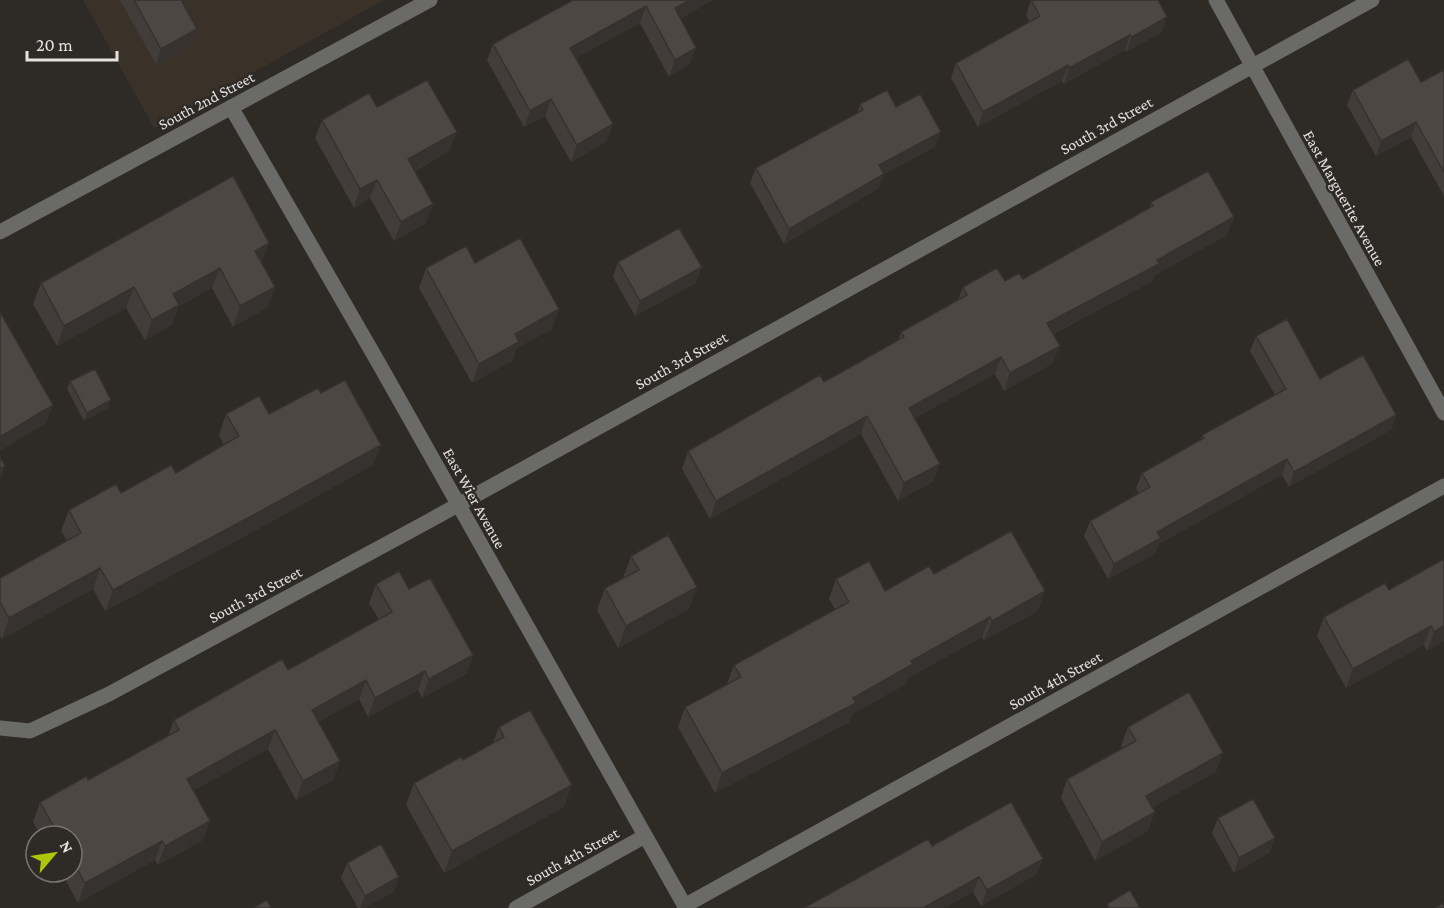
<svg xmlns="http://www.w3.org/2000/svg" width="1444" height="908" font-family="'Crimson Pro',serif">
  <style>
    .built { fill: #3a3229 }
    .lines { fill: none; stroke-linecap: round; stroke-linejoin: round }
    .minor { stroke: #6a6b69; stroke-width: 15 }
    .wall { fill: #423d3a }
    .shaded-wall { fill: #363230 }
    .building { fill: #4d4744; stroke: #363230; stroke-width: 1.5 }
    .labels { text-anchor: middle; stroke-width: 5; stroke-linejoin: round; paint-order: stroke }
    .street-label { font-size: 16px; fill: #e4e1df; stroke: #2e2a26 }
  </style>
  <rect width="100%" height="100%" fill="#2e2a26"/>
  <path class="built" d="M83,0H384L154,128Z"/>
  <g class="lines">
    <path class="minor" d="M1216,0L1444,413
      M231,107L378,362L686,908
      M0,232L430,0
      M0,728L30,731L109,694L427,522L1372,0
      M684,906L1444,486
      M516,908L645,836"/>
  </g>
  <path class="wall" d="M120,0H181L191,44L156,64Z
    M573,0H713L680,19L696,48L689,65L669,77L640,23L576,58L607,141L571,162L545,116L524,127L487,60L493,44Z
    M1031,0L1162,32L1126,52L1125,50L1064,84L1062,81L978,127L951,78L956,63L1030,22L1026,15Z
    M1444,70V196L1411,137L1376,156L1347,105L1353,90L1421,82Z
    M860,104L896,107L935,147L884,174L878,189L784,244L750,183L756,168L857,113Z
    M377,107L450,150L415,171L433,204L426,223L394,241L370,198L354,208L315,138L322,120Z
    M1151,202L1234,217L1227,235L1155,275L1153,281L1053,334V363L1004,391L995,374L915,418L934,481L898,501L861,434L710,519L682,469L688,451L824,382L898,341L901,332L958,300L963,287L1023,279L1149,209Z
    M618,262L696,283L635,316L613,277Z
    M262,263L275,287L267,308L233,327L212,288L178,307L172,325L145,340L126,308L57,346L33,304L41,283Z
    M475,263L552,329L517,348L512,361L472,383L419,288L426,268Z
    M1256,336L1320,379L1396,415L1391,430L1289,487L1282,475L1159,544L1155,554L1108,579L1084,536L1090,521L1139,493L1136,488L1142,473L1200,440L1202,435L1275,395L1250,351Z
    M70,381L108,408L84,421L67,389Z
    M321,393L373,465L251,533L105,611L93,589L2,639L0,636V578L67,541L61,531L69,510L176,473L224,445L219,435L226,414H269Z
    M631,556L697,587L689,609L618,648L597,610L605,588L623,578Z
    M1444,559V641L1427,651L1424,645L1346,688L1317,636L1324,617L1389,590Z
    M934,574L1038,611L984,640L982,637L908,678L906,684L852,714L849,722L715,793L678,727L685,707L727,684L734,665L835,609L829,599L836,579L885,591Z
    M376,584L409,589L473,655L466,674L422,698L418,690L368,717L359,699L318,722L340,761L333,780L296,800L268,749L193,791L210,821L203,840L158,865L155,860L78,903L61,872H72V836H41L33,822L40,802L88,780L168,736L174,720L288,670L379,620L369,603Z
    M499,727L564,807L444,873L406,805L414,783L463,760L493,743Z
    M1128,727L1216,772L1152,807L1148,831L1095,861L1061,798L1067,779L1123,749L1121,746Z
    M1218,818L1275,838L1269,853L1234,873L1212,833Z
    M932,846L1037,874L981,906L973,892Z
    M347,863L394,892L364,908H358L341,878Z"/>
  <path class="shaded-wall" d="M690,0H713L669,25L675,8Z
    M646,6L640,23L564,65L570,48Z
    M1167,17L1162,32L1126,52L1132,37Z
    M197,29L191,44L156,64L161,49Z
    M1130,35L1125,50L1064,84L1069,68Z
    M696,48L689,65L669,77L675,60Z
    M1068,65L1062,81L978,127L983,112Z
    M551,99L545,116L524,127L530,111Z
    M1416,122L1411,137L1376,156L1381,141Z
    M613,124L607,141L571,162L577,145Z
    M457,132L450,150L401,178L408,159Z
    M941,132L935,147L884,174L878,189L784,244L789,229L879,165Z
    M377,180L370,198L354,208L360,189Z
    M433,204L426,223L394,241L401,222Z
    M1234,217L1227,235L1155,275L1153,281L1040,340L1047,323Z
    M269,243L261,264L255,251Z
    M702,267L696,283L635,316L640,301Z
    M220,268L212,288L178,307L172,325L145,340L152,320L173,294Z
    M134,287L126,308L57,346L64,326Z
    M275,287L267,308L233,327L240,306Z
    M559,309L552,329L517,348L512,361L472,383L479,364L515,334Z
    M1060,346L1053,363L1004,391L1010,373Z
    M1001,357L995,374L903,425L909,408Z
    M111,400L108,408L84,421L87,413Z
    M53,405L46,423L0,451V437Z
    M1396,415L1391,430L1289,487L1294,472Z
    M867,416L861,434L710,519L716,501Z
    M381,445L373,465L251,533L105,611L113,590Z
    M1287,459L1282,475L1159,544L1155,554L1108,579L1114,564L1157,532Z
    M940,464L934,481L898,501L904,483Z
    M5,466L0,480V469Z
    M100,568L93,589L2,639L9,618Z
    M697,587L689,609L618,648L626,626Z
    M1045,591L1038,611L984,640L992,621Z
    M990,617L982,637L908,678L906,684L852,714L849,722L715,793L722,773L853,698L911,661Z
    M1431,626L1424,645L1346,688L1353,669Z
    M1444,626V641L1427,651L1434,632Z
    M473,655L466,674L422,698L429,679Z
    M425,671L418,690L368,717L375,698Z
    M366,680L359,699L305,729L312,710Z
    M275,730L268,749L180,798L187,779Z
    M1223,753L1216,772L1139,815L1146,796Z
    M340,761L333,780L296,800L303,781Z
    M572,785L564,807L444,873L452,851Z
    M1155,812L1148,831L1095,861L1102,842Z
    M210,821L203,840L158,865L165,846Z
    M1275,838L1269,853L1234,873L1239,858Z
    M162,841L155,860L78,903L85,883Z
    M1043,859L1037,874L981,906L987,890Z
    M399,877L394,892L364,908H360L365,896Z
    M979,877L973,892L945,908H923Z"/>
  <path class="building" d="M134,0H181L197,29L161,49Z
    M573,0H690L675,8L696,48L675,60L646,6L570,48L613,124L577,145L551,99L530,111L493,44Z
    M1031,0H1158L1167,17L1132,37L1130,35L1069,68L1068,65L983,112L956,63L1040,16Z
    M1408,59L1421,82L1444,70V172L1416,122L1381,141L1353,90Z
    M427,80L457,132L408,159L433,204L401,222L377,180L360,189L322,120L369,93L377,107Z
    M887,90L896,107L920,94L941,132L879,165L884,174L789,229L756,168L863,110L860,104Z
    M1208,171L1234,217L1157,260L1159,264L1047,323L1060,346L1010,373L1001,357L909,408L940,464L904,483L867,416L716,501L688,451L820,375L824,382L904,337L901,332L967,295L963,287L997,268L1005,281L1019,273L1023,279L1153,206L1151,202Z
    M233,176L269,243L255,251L275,287L240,306L220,268L173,294L179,305L152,320L134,287L64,326L41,283Z
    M679,228L702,267L640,301L618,262Z
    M520,238L559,309L515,334L519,342L479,364L426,268L466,246L475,263Z
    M0,312L53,405L0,437Z
    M1287,319L1320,379L1363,355L1396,415L1294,472L1287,459L1157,532L1161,538L1114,564L1090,521L1150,487L1142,473L1204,438L1202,435L1286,389L1256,336Z
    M95,369L111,400L87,413L70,381Z
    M345,380L381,445L259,512L113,590L100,568L9,618L0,602V578L81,533L69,510L116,484L121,493L171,465L176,473L239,436L226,414L259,396L269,414L318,388L321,393Z
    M0,457L5,466L0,469Z
    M1011,531L1045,591L992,621L990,617L911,661L913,664L853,698L856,703L722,773L685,707L741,677L734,665L849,602L836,579L869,561L885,591L929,566L934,574Z
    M668,535L697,587L626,626L605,588L639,570L631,556Z
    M1444,559V626L1434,632L1431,626L1353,669L1324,617L1385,583L1389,590Z
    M399,571L409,589L430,578L473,655L429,679L425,671L375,698L366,680L312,710L340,761L303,781L275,730L187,779L210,821L165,846L162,841L85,883L72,860V836H59L40,802L87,776L88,780L179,730L174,720L282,659L288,670L392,612L376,584Z
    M1189,692L1223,753L1146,796L1155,812L1102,842L1067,779L1136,741L1128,727Z
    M530,710L572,785L452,851L414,783L461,757L463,760L504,737L499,727Z
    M1253,799L1275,838L1239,858L1218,818Z
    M1011,802L1043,859L987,890L979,877L923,908H804L928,839L932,846Z
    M381,844L399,877L365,896L347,863Z
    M1130,890L1140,908H1109L1107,904Z
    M267,900L271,908H253Z
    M1444,903V908H1435Z"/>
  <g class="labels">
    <g class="street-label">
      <text transform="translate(206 100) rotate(-28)" y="6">South 2nd Street</text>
      <text transform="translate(1106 125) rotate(-29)" y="6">South 3rd Street</text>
      <text transform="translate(1345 198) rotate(61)" y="6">East Marguerite Avenue</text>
      <text transform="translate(681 360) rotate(-29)" y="6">South 3rd Street</text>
      <text transform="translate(475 498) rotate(61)" y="6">East Wier Avenue</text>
      <text transform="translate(255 594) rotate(-28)" y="6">South 3rd Street</text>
      <text transform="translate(1055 680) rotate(-29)" y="6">South 4th Street</text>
      <text transform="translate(572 856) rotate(-29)" y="6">South 4th Street</text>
    </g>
  </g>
  <g transform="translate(54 854) rotate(61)"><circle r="28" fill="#2e2a26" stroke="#777370" stroke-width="1.5"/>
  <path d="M0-4.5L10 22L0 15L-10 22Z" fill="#aec60a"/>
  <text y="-9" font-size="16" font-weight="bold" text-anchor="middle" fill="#e4e1df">N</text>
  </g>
  <path d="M27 51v9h90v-9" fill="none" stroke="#e4e1df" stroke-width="3"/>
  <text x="36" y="51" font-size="18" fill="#e4e1df" stroke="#2e2a26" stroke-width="4.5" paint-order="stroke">20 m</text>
</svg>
